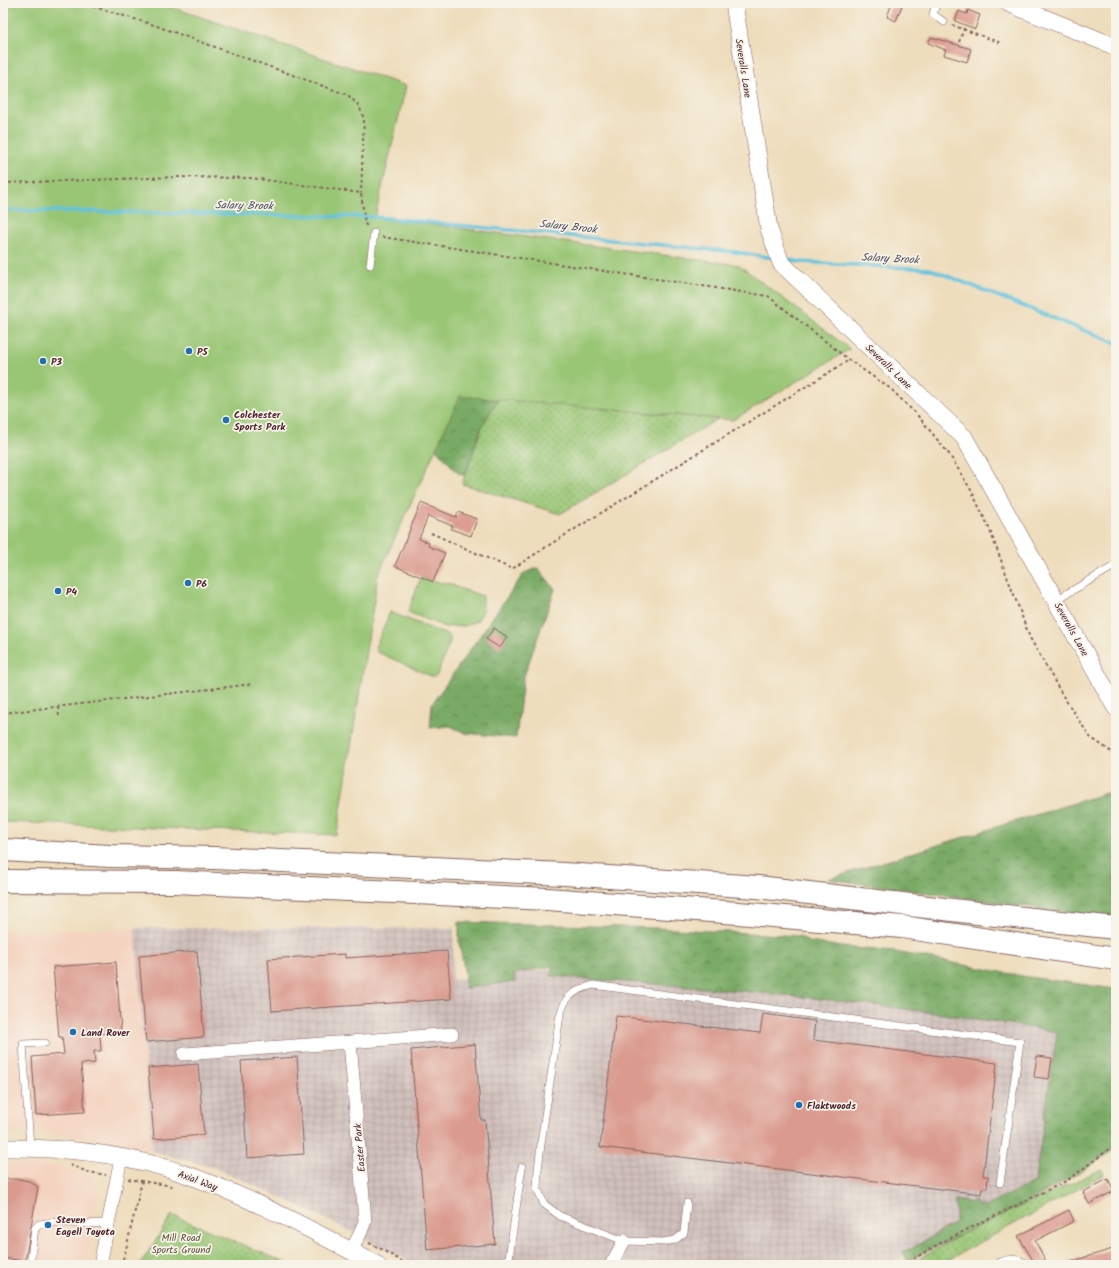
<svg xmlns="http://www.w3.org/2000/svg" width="1119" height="1268" font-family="Kalam,sans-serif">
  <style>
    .built { fill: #f4d3c0 }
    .industrial { fill: url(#industrial-grid) }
    .grass { fill: url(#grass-dots); stroke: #727250 }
    .forest { fill: url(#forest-crowns); stroke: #626548 }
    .pitch { fill: #99c674; stroke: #727250 }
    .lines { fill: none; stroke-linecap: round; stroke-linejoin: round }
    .stream { stroke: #5fc2de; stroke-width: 3.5 }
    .building { fill: #da9a8e }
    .service-casing { stroke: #83625e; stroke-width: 8 }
    .minor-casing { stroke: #83625e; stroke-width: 14 }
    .tertiary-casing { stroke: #83625e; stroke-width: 18 }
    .trunk-casing { stroke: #83625e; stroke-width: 24 }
    .path { stroke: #83625e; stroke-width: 2; stroke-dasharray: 3 3; stroke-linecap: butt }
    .service { stroke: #fff; stroke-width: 7 }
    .minor { stroke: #fff; stroke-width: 13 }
    .tertiary { stroke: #fff; stroke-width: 17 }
    .trunk { stroke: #fff; stroke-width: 22 }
    .poi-dot { fill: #1f6fb2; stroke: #f7f3e8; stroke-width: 1.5 }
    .labels { text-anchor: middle; stroke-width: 3.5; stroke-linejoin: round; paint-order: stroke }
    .street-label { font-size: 10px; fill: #4a1f2b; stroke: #f7f3e8 }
    .poi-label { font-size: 10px; font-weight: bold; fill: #4a1f2b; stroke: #f7f3e8; text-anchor: start }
    .park-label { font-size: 10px; fill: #625141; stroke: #f7f3e8 }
    .water-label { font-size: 11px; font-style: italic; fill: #505061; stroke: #f7f3e8 }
  </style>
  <defs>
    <pattern id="industrial-grid" width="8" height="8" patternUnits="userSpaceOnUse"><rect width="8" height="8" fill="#d0c0bc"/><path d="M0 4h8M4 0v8" fill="none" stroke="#b4a5a2"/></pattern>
    <pattern id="grass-dots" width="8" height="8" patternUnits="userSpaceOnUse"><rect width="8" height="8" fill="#99c674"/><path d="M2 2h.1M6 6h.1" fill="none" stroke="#7fa05f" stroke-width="1.8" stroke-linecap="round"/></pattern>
    <pattern id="forest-crowns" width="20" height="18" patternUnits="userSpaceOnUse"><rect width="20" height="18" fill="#7aab66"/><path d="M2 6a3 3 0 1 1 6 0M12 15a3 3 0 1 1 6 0" fill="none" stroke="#668b54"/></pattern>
  </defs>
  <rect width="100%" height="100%" fill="#f7f3e8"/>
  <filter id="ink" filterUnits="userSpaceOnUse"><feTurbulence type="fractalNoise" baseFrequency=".025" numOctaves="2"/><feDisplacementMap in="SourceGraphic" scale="8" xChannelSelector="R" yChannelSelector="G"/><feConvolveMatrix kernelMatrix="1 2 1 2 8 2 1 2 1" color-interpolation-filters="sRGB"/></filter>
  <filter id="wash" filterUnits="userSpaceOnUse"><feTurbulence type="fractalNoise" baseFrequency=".012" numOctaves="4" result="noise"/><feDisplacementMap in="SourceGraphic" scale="16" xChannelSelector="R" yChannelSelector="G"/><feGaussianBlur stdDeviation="0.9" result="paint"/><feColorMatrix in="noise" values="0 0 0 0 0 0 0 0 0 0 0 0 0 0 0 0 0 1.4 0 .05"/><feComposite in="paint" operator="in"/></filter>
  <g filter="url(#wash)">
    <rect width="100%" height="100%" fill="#eeddbc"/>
    <path class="built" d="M135,928L152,1151L102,1140L39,1133H3V932Z
      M3,1163L59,1166L93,1177L98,1188L99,1196L88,1254L81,1265H3Z"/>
    <path class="industrial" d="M135,928H454L452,980L551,969L781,984L1065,1020L1040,1181L914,1248L891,1265H417L300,1206L215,1168L152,1151Z"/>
    <path class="grass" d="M498,399L718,419L560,514L462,484L482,426Z
      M1102,1169L1104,1175L939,1265H909L969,1230Z
      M172,1215L291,1265H140Z"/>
    <path class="forest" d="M460,395L498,399L482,426L465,476L458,473L436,449Z
      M538,568L555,589L523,679L516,738L465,733L450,726L430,728L432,704L524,573Z
      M1116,790V919L828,879Z
      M459,922L656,928L800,936L808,942L843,947L896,952L1022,976L1116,989V1148C1052,1194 978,1226 907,1261L903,1251L911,1249L954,1223C959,1215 954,1209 955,1200L969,1202L970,1203L975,1201L978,1206H986L1035,1182L1057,1032C972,1017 887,1006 802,997C718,988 635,983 551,976L552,966L514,974L515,982L465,988V974L459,942Z"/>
    <path class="pitch" d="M3,3H159L406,86L375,217L739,265L850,349L733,420L460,396L378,575L337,835L3,822Z
      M421,577L433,582L449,583L456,587L483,596V611L477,621L464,626L445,627L408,612Z
      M390,612L450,636V642L437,675L433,677L377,652L375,648Z"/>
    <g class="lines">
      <path class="stream" d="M3,210L375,217L735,252L774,258
        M786,259L800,262L930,269L1116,343"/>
    </g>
    <g id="blocks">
      <path class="building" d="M892,3H903L896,21L887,17Z
        M968,10L980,15L975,29L955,21L959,11L967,14Z
        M931,37L971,49L967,62L944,55L946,50L928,43Z
        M421,503L456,517L458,512L477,519L471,536L451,529L453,526L428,516L419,539L429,543L428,546L445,553L433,582L395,566Z
        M494,628L507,637L500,648L486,639Z
        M197,951L204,1037L146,1042L139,956Z
        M447,951L451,999L272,1011L268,959L345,954V958Z
        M116,962L121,1032L100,1034L101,1051H94L95,1063L81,1064L85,1112L36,1115L32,1057L64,1054L62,1037H59L53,967Z
        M763,1014L815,1021L813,1040L997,1063L983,1176H988L987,1188H982L981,1194L600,1147L616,1016L760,1033Z
        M475,1044L481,1120H485L495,1244L427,1250L411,1050Z
        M1037,1056L1052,1058L1049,1079L1034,1077Z
        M297,1057L304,1154L247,1158L241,1061Z
        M198,1064L204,1135L154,1139L148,1068Z
        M3,1179H19L29,1181L38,1187L25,1261L3,1258Z
        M1108,1179L1114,1191L1089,1204L1083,1192Z
        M1069,1210L1074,1221L1035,1241L1048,1265H1036L1018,1236Z
        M1116,1248V1265H1067L1066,1263Z"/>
    </g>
  </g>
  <g filter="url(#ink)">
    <use href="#blocks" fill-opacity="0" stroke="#83625e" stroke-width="1"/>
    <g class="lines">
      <g class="service-casing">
        <path id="service" d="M935,3L936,4L933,14L944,22
          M370,265L374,233
          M1056,600L1116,565
          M30,1147L23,1044L45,1043
          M687,1203L684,1233L675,1240L663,1242L624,1241L560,1216L544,1204L537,1188L538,1170L542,1136L560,1015C566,995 573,991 593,985L1020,1042L1000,1183
          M30,1265L35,1228L39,1224L57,1222L84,1224L108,1223
          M508,1265L522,1167"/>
      </g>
      <g class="minor-casing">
        <path id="minor" d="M350,1042L452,1034
          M184,1054L350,1042L365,1221L360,1234L351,1251
          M100,1265L121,1158
          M611,1265L624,1241
          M1001,1265C1009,1261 1015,1261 1023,1265"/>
      </g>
      <g class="tertiary-casing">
        <path id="tertiary" d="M734,3L769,229L781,263L964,437L1116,708
          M1008,3L1116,47
          M3,1148C64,1147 130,1154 188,1175C254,1199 316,1232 377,1265"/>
      </g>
      <g class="trunk-casing">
        <path id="trunk" d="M3,850L110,856L214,858L564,874L758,887L978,913L1116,928
          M3,881L175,882L547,899L738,913L902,927L1116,959"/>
      </g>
      <path class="path" d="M82,3L154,25L348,95L359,106L364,119L361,193
        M952,25L1001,43
        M959,42L965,26
        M3,183L176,177L251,178L361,193L365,224L368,227
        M382,237L768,296L849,360L891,389L918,416L949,454L971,490L989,528L1030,638L1063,696L1090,737L1116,755
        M431,533L512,569L554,542L849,360
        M58,707L59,718
        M3,713L253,684
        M70,1165L88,1172L106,1175
        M128,1179L173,1186
        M369,1243L383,1250L408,1265
        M121,1265L125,1253L142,1181
        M903,1265L942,1242L1068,1180L1116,1144"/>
      <use href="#service" class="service"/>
      <use href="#minor" class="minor"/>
      <use href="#tertiary" class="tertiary"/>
      <use href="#trunk" class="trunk"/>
    </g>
  </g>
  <g class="poi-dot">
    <circle cx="189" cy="351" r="4"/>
    <circle cx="43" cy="361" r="4"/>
    <circle cx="226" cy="420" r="4"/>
    <circle cx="188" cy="583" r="4"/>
    <circle cx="58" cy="591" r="4"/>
    <circle cx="73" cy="1032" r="4"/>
    <circle cx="799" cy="1105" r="4"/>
    <circle cx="48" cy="1225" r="4"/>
  </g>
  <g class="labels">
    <g class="street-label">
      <text transform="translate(744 68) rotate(81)" y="4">Severalls Lane</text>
      <text transform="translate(889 366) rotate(44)" y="4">Severalls Lane</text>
      <text transform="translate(1072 629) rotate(61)" y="4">Severalls Lane</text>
      <text transform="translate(359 1148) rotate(-95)" y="4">Easter Park</text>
      <text transform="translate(198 1180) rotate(20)" y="4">Axial Way</text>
    </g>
    <g class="poi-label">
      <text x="197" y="355">P5</text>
      <text x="51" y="365">P3</text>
      <text x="234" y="418">Colchester<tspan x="234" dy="12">Sports Park</tspan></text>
      <text x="196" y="587">P6</text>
      <text x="66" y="595">P4</text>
      <text x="81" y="1036">Land Rover</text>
      <text x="807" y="1109">Flaktwoods</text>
      <text x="56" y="1223">Steven<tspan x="56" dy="12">Eagell Toyota</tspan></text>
    </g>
    <g class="park-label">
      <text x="181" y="1241">Mill Road<tspan x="181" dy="12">Sports Ground</tspan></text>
    </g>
    <g class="water-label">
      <text transform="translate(244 205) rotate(1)" y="4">Salary Brook</text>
      <text transform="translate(568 226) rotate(6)" y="4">Salary Brook</text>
      <text transform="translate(890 258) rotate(3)" y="4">Salary Brook</text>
    </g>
  </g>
  <rect width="1119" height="1268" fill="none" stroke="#f7f3e8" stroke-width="16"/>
</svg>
